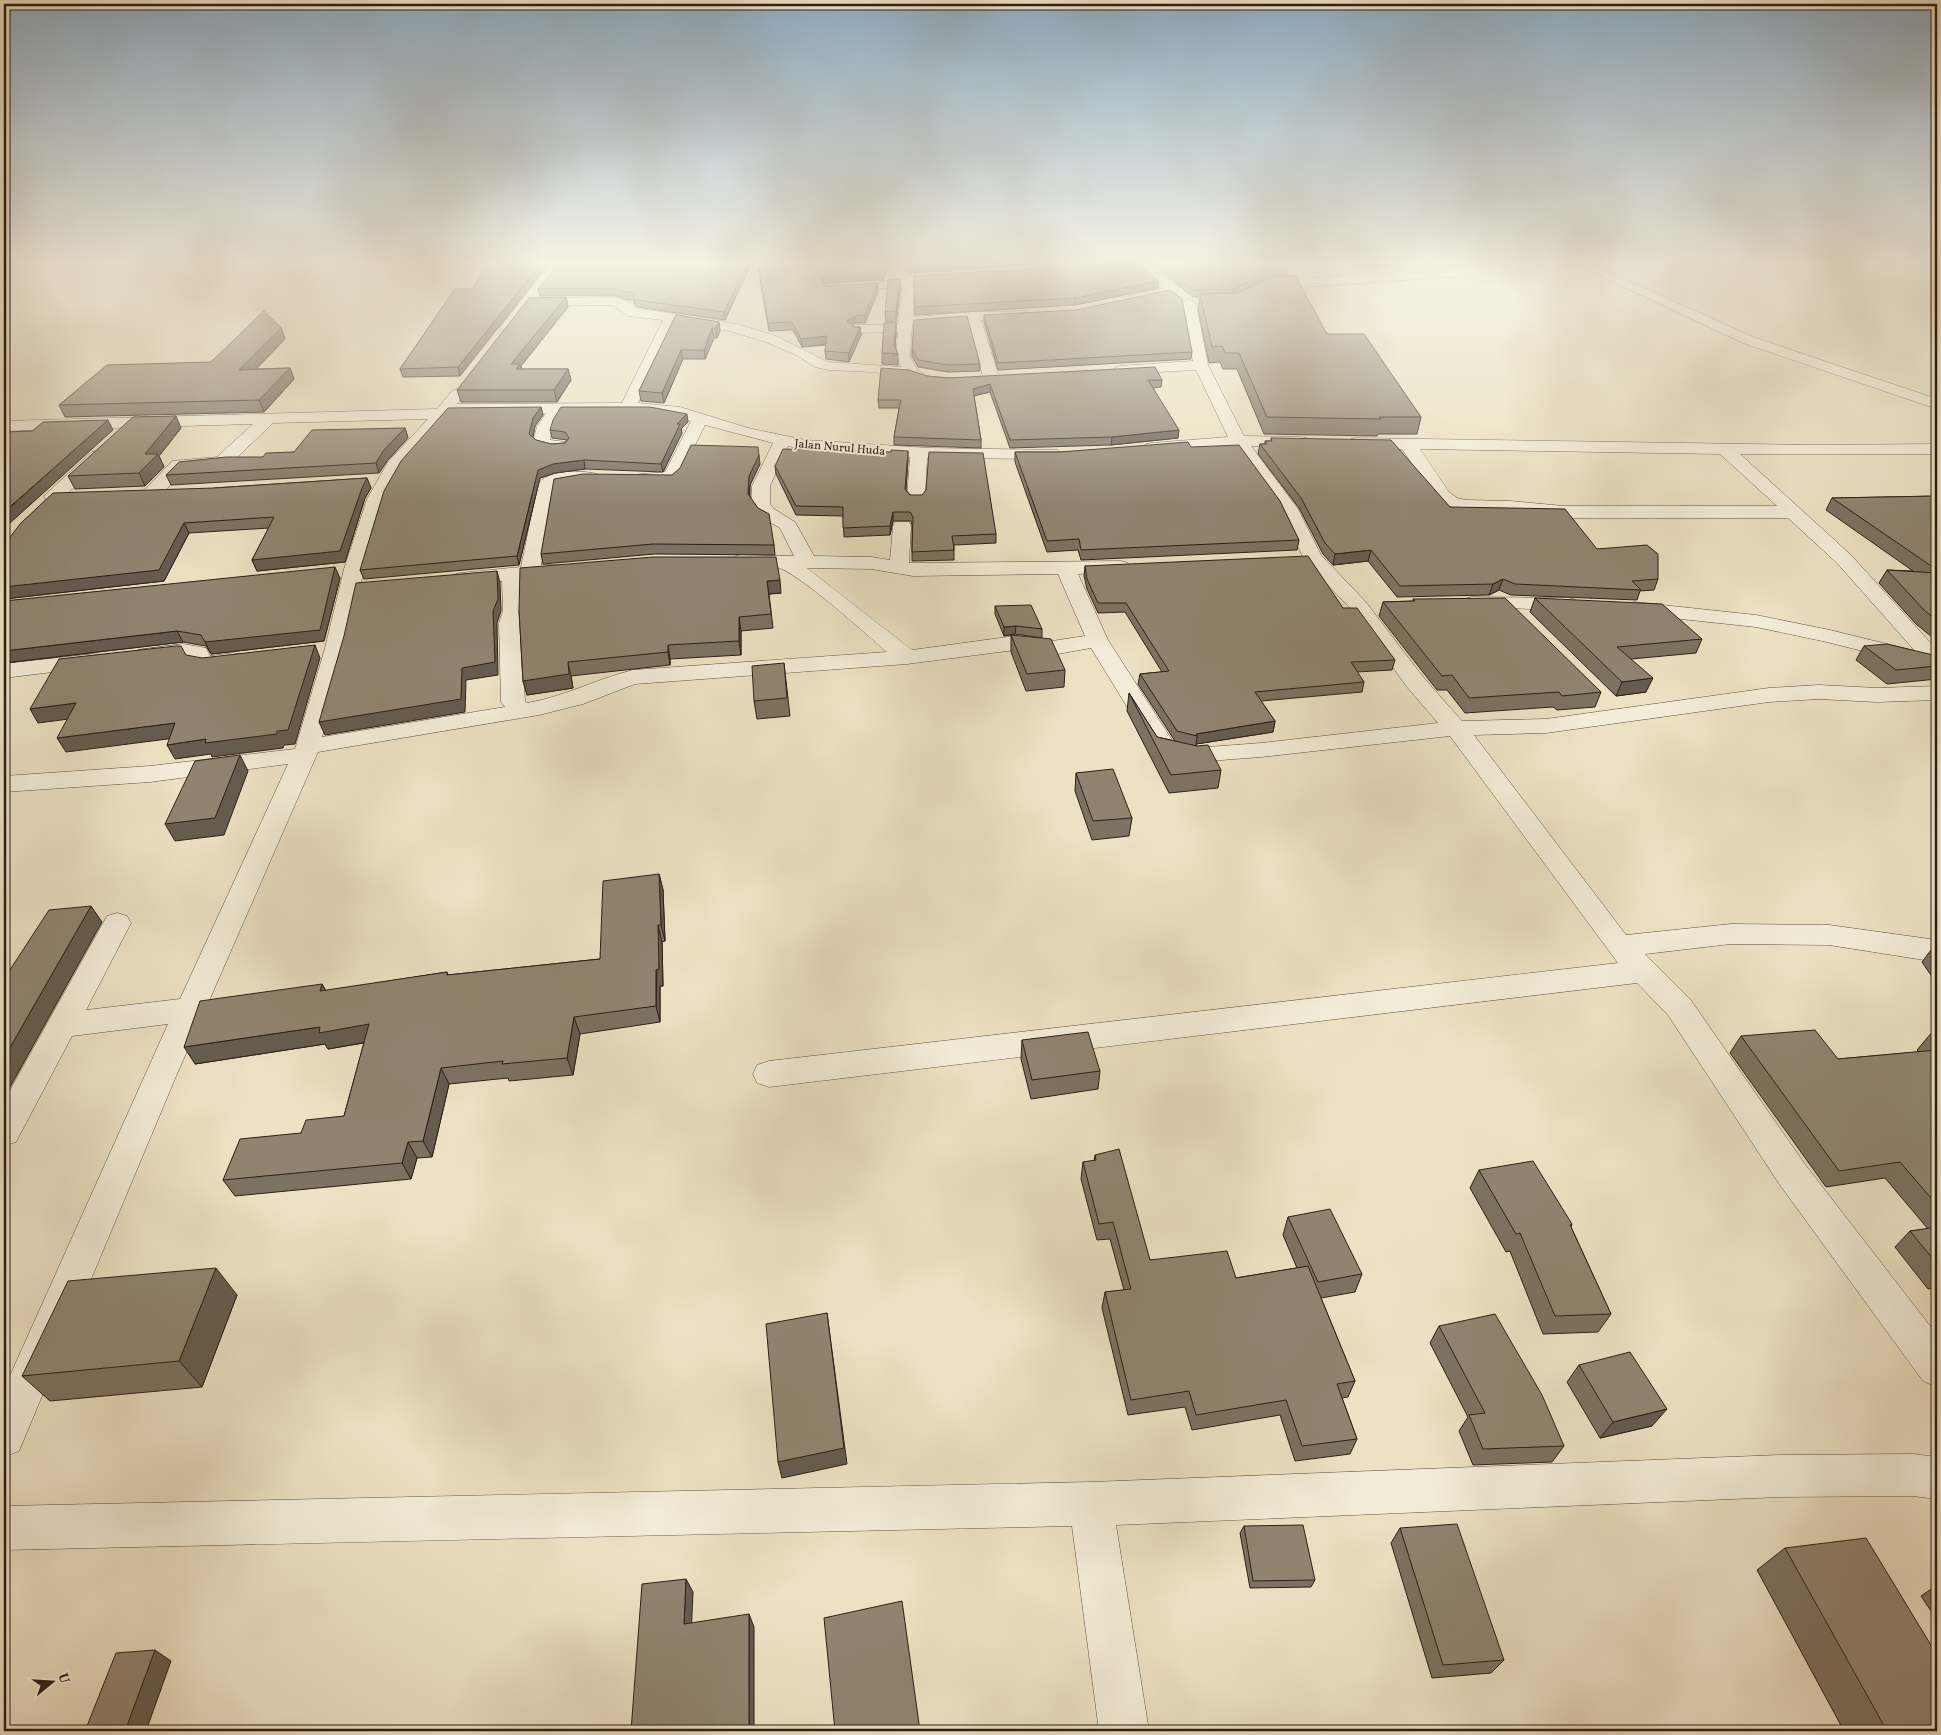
<svg xmlns="http://www.w3.org/2000/svg" width="1941" height="1735" font-family="Vollkorn,serif">
  <style>
    .lines { fill: none; stroke-linecap: round; stroke-linejoin: round }
    .street-casing { stroke: #5c5043; stroke-width: 1 }
    .street { fill: #f3ecd8; fill-rule: evenodd }
    .wall { fill: #7c7261; stroke: #2c1f18 }
    .shaded-wall { fill: #655c4f; stroke: #2c1f18 }
    .building { fill: #908471; stroke: #2c1f18 }
    .labels { text-anchor: middle; stroke-width: 4; stroke-linejoin: round; paint-order: stroke }
    .far-street-label { font-size: 12px; fill: #2c1f18; stroke: #f3ecd8 }
  </style>
  <rect width="100%" height="100%" fill="#ece1c3"/>
  <filter id="stains"><feTurbulence type="fractalNoise" baseFrequency=".004" numOctaves="4"/><feColorMatrix values="0 0 0 0 .2 0 0 0 0 .09 0 0 0 0 .02 0 0 0 .5 -.17"/></filter>
  <radialGradient id="worn" r=".72"><stop offset=".6" stop-color="#630" stop-opacity="0"/><stop offset="1" stop-color="#630" stop-opacity=".3"/></radialGradient>
  <g class="lines">
    <g class="street-casing">
      <path id="street" d="M551,262H563L536,298L614,297L630,303L636,309L694,316L737,324L776,336L828,362L901,367L896,356L898,332L856,333L849,329L856,325L898,324L902,287L840,291L834,287L840,283L898,280L890,264L891,262H901L908,275L952,272L958,276L952,280L912,282L914,287L913,317L973,312L1026,311L1028,314L1021,318L981,320L999,377L991,382L983,377L968,321L912,325L910,356L917,370L924,374L917,378L873,372L828,370L815,367L798,356L766,342L730,331L676,322L638,403L680,407L748,428L805,440L929,448L1058,450L1060,454L1058,458L1052,459L927,458L925,498L922,502H910L907,498L910,457L805,450L788,446L770,486V504L774,509L795,522L814,556L871,557L890,560L893,526L895,522H909L911,526L909,563L1121,561L1128,563L1131,567L1128,571L1078,574L1108,640L1174,743L1195,748L1261,743L1438,723L1407,687L1351,609L1305,561L1280,510L1233,446L1152,453L1146,452L1144,448L1146,444L1152,443L1228,437L1196,370L1119,374L1112,370L1119,366L1193,361L1182,303L1189,299L1196,303L1208,365L1244,436L1301,437L1307,438L1309,442L1307,446L1301,447L1251,446L1298,509L1321,555L1365,601L1423,677L1462,721L1546,719L1769,688L1819,685L1877,688L1937,686V700L1877,702L1819,699L1769,702L1546,733L1474,735L1626,935L1731,924L1829,925L1937,940V962L1829,945L1731,944L1645,954L1690,999L1804,1163L1937,1335V1387L1923,1381L1780,1185L1668,1015L1637,983L769,1087L757,1083L753,1074L757,1065L769,1061L1618,963L1450,736L1261,757L1195,762L1156,754L1091,648L1052,655L1015,650L907,664L635,684L583,704L539,715L318,752L177,1074L19,1451L4,1457V1389L168,1024L72,1036L16,1142L4,1146V1101L107,916L117,913L127,916L131,923L86,1010L180,999L288,764L150,782L4,792V776L150,766L295,749L325,648L344,569L367,499L388,462L428,419L273,423L228,466L183,470C173,481 161,501 145,497L142,493L172,461L217,457L253,424L4,431V421L437,409L452,391L457,389L465,394L457,404L622,403L663,320L628,316L612,305L530,306L512,331L507,332L500,328ZM546,413L537,427L533,441C539,451 556,452 567,450L569,446L567,442L550,440L553,427L562,413H652L691,421L665,472L631,475L628,479L631,483L637,484L677,481L705,425L773,443L752,486L751,504L761,517L780,528L794,556L740,555L733,557L730,561L733,565C747,569 762,565 776,567C797,571 867,635 887,652L633,670C596,679 564,697 527,703L525,701L521,623L523,611L522,579L564,573L567,569L564,565H541L555,487C569,481 583,485 597,482L600,478L597,474C581,470 549,469 538,484L521,567L460,573L453,575L450,579L453,583L460,585L502,581L503,611L499,623L501,702L505,707L322,737L347,648L364,569L385,499L402,468L450,414ZM807,568L871,569L913,576L1058,574L1085,636L1052,641L1015,636L912,650Z
        M1134,262H1146L1177,288L1178,291L1177,294L1135,303L1130,302L1128,299L1130,296L1162,289L1142,273Z
        M1532,262H1565L1559,266L1507,273L1288,288L1262,293L1256,289L1257,286L1288,280Z
        M1571,262H1587L1753,337L1937,399V409L1743,343Z
        M1357,438L1814,445L1937,444V454H1740L1851,555L1937,650V670L1827,642L1756,627L1634,614L1627,612L1624,608L1627,604L1634,602L1756,615L1830,630L1915,651L1837,563L1788,518H1564L1510,511L1466,510L1445,506L1437,500L1402,449L1351,447L1349,443L1351,439ZM1420,449L1720,454L1777,506H1564L1510,501L1466,500L1457,498L1449,492Z
        M98,451L104,452L107,456L104,460L59,501H47L44,497L47,493L92,452Z
        M1472,597L1569,598L1576,600L1579,604L1576,608L1569,610L1465,607L1462,603L1465,599Z
        M183,644L206,648L210,656L233,653L241,655L244,660L241,665C225,669 209,671 193,667L189,658L146,662L138,660L135,655L138,650Z
        M93,654L101,656L104,661L101,666L4,678V664Z
        M1913,1454L1937,1457V1499L1913,1496L1780,1497L1116,1525L1149,1731H1099L1072,1526L4,1550V1506L1091,1482L1780,1455Z"/>
    </g>
    <use href="#street" class="street"/>
  </g>
  <path class="wall" d="M752,262L725,320L637,307L634,304L633,300H627L614,295L540,296L538,289Z
    M757,262H890L883,279L822,284L828,286L878,291L865,323H855L852,325L855,327H860L861,335L849,362L826,359L825,351L826,345L802,347L793,330L769,331Z
    M903,262H1138L1158,288L1075,305L915,315L914,276L1066,267L1069,264L1066,262L909,273Z
    M1149,262H1275L1288,271L1287,276L1327,334L1421,417L1417,434H1378L1377,436L1264,434L1237,369H1223L1220,362L1209,363L1198,309L1200,297H1193Z
    M1354,262H1440L1363,268Z
    M900,279V289L896,322H886L885,312Z
    M455,289L460,376L403,377L400,369Z
    M566,297L568,307L521,366V369H568L571,380L557,402H461L457,390Z
    M676,315L719,322L720,331L717,338H714L705,359H683L664,403L641,401L639,391Z
    M984,315L1192,352L1191,359L998,370L984,322Z
    M896,323V334L895,347L898,354V365L882,364V353Z
    M281,328L285,339L256,369L290,368L294,379L264,412L65,417L59,405L211,362Z
    M912,349L980,364V371L948,372L918,367L912,356Z
    M927,376L948,378L1162,380L1161,387L1153,388L1178,438L1111,445L1010,448L990,392L974,396L981,440V448L894,445V437L899,408H879L878,400Z
    M541,407L543,415L535,426L533,437L536,440L551,444L565,443L567,440L552,438L550,430L688,422L681,429L682,433L663,472L585,469L555,473L540,478L519,565L364,579L360,570Z
    M181,428L159,456L164,467L145,486L75,489L68,476Z
    M405,428L408,438L387,461L379,473L171,485L166,475L294,452Z
    M1271,438L1450,507L1597,549L1658,579L1654,590L1640,591L1637,600L1511,595L1499,590L1489,595L1397,597L1368,561L1333,565L1323,554L1299,508L1258,454L1260,444H1265V441H1271Z
    M1191,447L1299,540L1297,550L1081,560L1078,550L1047,552L1015,462V452H1060Z
    M908,460L906,490L910,495L996,534V543L954,545V560L912,561V525L911,521H893L890,535L844,537L843,516L796,515L776,474L775,466Z
    M760,464L750,485V496L774,545L775,555L655,554L543,564L541,554L672,475Z
    M367,478L371,488L365,498L345,562L257,571L252,560L269,528L189,533L164,581L4,599L214,488Z
    M1937,496V641L1916,624L1879,583L1887,570L1913,571L1826,510L1832,498Z
    M1085,566L1343,608L1395,660L1392,670L1357,672L1364,682L1362,692L1261,701L1275,721L1273,732L1196,744V745L1221,770L1218,788L1169,793L1127,711L1129,693L1157,737L1175,741L1138,684L1140,674L1162,672L1125,612L1098,613L1087,589L1084,576Z
    M340,578L324,641L211,654L206,646L183,642L4,663V601Z
    M781,593L769,594L773,628L741,631V655L670,659V665L571,676L573,688L527,695L523,681L519,610Z
    M1535,598L1702,639L1696,653L1631,659L1646,692L1616,696L1530,612Z
    M1413,599L1601,692L1595,707L1557,710L1553,707L1465,713L1447,690H1437L1379,616L1383,602L1413,601Z
    M995,606L1042,629V638L1015,634L1004,636L995,614Z
    M1011,635L1065,670L1064,687L1026,691L1011,652Z
    M1864,646L1937,656V679L1887,684L1856,660Z
    M784,663L790,716L757,719L754,701Z
    M1076,773L1132,818L1129,836L1092,840L1075,791Z
    M659,874L663,890L665,941L662,942L663,986H660V1022L580,1034L573,1075L509,1081L508,1078L449,1084L432,1157L417,1158L411,1179L235,1196L223,1180L301,1133L344,1116L364,1043L328,1049L325,1044L195,1064L322,984L326,991L447,972L448,975L600,959Z
    M1934,946H1937V984L1922,962Z
    M1933,1031H1937V1287L1928,1289L1895,1247L1910,1231L1928,1229L1885,1178L1826,1187L1730,1053L1741,1036L1838,1059L1919,1052L1917,1050Z
    M1022,1040L1100,1071L1098,1089L1031,1099L1021,1059Z
    M1095,1155L1150,1260L1236,1278L1297,1268L1283,1235L1288,1217L1362,1274L1355,1292L1321,1298L1355,1381L1348,1397L1342,1398L1357,1439L1350,1454L1295,1461L1280,1415L1192,1430L1185,1407L1128,1415L1102,1308L1105,1292L1124,1290L1110,1239L1097,1240L1081,1179L1083,1162L1094,1161Z
    M1479,1170L1572,1224L1571,1227L1611,1314L1598,1332L1543,1334L1510,1251L1506,1252L1470,1188Z
    M237,1295L202,1387L50,1401L22,1376Z
    M1439,1326L1564,1446L1552,1462L1473,1465L1459,1431L1468,1417L1430,1343Z
    M1579,1365L1652,1426L1600,1438L1567,1382Z
    M1244,1526L1315,1580L1311,1587L1250,1588L1240,1533Z
    M1400,1528L1504,1660L1491,1673L1432,1678L1391,1543Z
    M1785,1548L1937,1731H1844L1757,1570Z
    M1937,1585V1620L1921,1596Z"/>
  <path class="shaded-wall" d="M542,262H550L460,376L458,367Z
    M748,262H752L725,320L724,312Z
    M886,262H890L883,279L822,284V292V277Z
    M965,262H1066L909,273V266Z
    M1364,262H1440L1363,268Z
    M1288,271L1287,278L1260,282L1232,296L1233,289L1261,275Z
    M900,279V289L896,322V311Z
    M1158,281V288L1075,305V298Z
    M878,283V291L865,323V315Z
    M566,297L568,307L521,366L523,375L511,364Z
    M855,316V323L847,328V321Z
    M719,322L720,331L717,338L716,328Z
    M896,323V334L894,356V345Z
    M860,327L861,335L849,362V353Z
    M281,328L285,339L243,382L239,370Z
    M712,328L714,338L705,359L704,350Z
    M827,336L828,344L802,347L801,339Z
    M681,350L683,359L664,403L662,393Z
    M290,368L294,379L264,412L259,400Z
    M568,369L571,380L557,402L554,390Z
    M990,384V392L973,396V389Z
    M541,407L543,415L535,426L532,442L529,434L533,418Z
    M687,414L688,422L681,429L682,433L663,472L661,464L677,424Z
    M176,416L181,428L159,456L164,467L145,486L139,473L145,454Z
    M108,420L113,430L10,523L4,533V513Z
    M405,428L408,438L387,461L379,473L376,463L383,451Z
    M1179,430L1178,438L1111,445L1112,437Z
    M908,451V460L905,498V489Z
    M759,455L760,464L750,485L749,504L748,494L749,476Z
    M584,460L585,469L555,473L540,478L519,565L517,556L538,470L553,464Z
    M367,478L371,488L365,498L345,562L257,571L252,560Z
    M893,512V521L890,535V526Z
    M184,523L189,533L164,581L4,599V587Z
    M1371,550L1368,561L1333,565L1335,554Z
    M335,567L340,578L324,641L211,654L205,642Z
    M497,571L500,583L501,611L497,623L498,675L466,680L465,712L325,735L319,722L462,668L493,611Z
    M1503,579L1499,590L1489,595L1493,584Z
    M780,580L781,593L769,594L767,581Z
    M739,617L741,631V655L739,641Z
    M1016,626L1015,634L1004,636V627Z
    M177,631L183,642L4,663V651Z
    M315,645L320,658L295,744L284,745L283,748L212,757L211,754L175,759L167,745L206,739L277,731Z
    M668,645L670,659V665L668,652Z
    M568,662L571,676L573,688L527,695L523,681Z
    M1653,678L1646,692L1616,696L1622,682Z
    M76,703L84,717L38,723L30,709Z
    M1275,721L1273,732L1196,744L1197,736L1196,734Z
    M175,723L183,737L66,752L57,738Z
    M240,755L248,771L224,835L175,841L165,824Z
    M659,874L663,890L665,941L661,925Z
    M91,906L102,922L4,1098V1058Z
    M658,925L662,942L663,986H660V1022L656,1006Z
    M322,984L331,1001L320,991Z
    M574,1017L580,1034L573,1075L567,1058Z
    M369,1024L378,1040L328,1049L325,1044L195,1064L184,1047L320,1027Z
    M441,1068L449,1084L432,1157L423,1141Z
    M408,1142L417,1158L411,1179L402,1163Z
    M216,1268L237,1295L202,1387L179,1361Z
    M827,1313L847,1464L782,1478L778,1462Z
    M1667,1409L1652,1426L1600,1438L1613,1422Z
    M686,1579L693,1592L691,1636L684,1624Z
    M749,1614L754,1627V1731H749Z
    M155,1650L171,1661L146,1731H125Z"/>
  <path class="building" d="M490,262H542L458,367L400,369L455,289H472L481,276Z
    M603,262H748L724,312L636,300L633,297L635,292H626L613,288L538,289L557,265Z
    M758,262H886L882,272L822,277V284L828,286L878,283L865,315L855,316L847,321L855,327H860L849,353L825,351L827,336L801,339L792,322L768,323Z
    M907,262H965L909,266Z
    M1072,262H1138L1141,267L1158,281L1075,298L915,307L914,276L1066,267Z
    M1159,262H1275L1288,271L1261,275L1233,289L1194,290Z
    M1295,275L1327,334H1364L1421,417H1379L1381,419L1267,417L1239,353H1225L1222,346L1212,347L1200,294L1237,293L1272,277Z
    M900,279L896,311L885,312L888,280Z
    M1170,290L1182,299L1192,352L998,363L984,315L1076,310Z
    M566,297L511,364H520L516,369H568L554,390H457L529,298Z
    M264,311L281,328L239,370L290,368L259,400L59,405L107,365L211,362Z
    M676,315L719,322L716,328H712L704,350H681L662,393L639,391Z
    M967,316L980,364L948,365L918,360L912,349L914,320Z
    M884,323H896L894,345L898,354L882,353Z
    M1155,367L1162,380H1148L1179,430L1112,437L1010,440L990,384L973,389L981,440L894,437L901,400H878L881,368L909,370L927,376L948,378Z
    M541,407L533,418L529,434L536,440L551,444L565,443L569,438L565,432L550,430L553,420L561,407H650L687,414L677,424H680L661,464L584,460L553,464L538,470L517,556L360,570L384,491L401,461L448,408Z
    M176,416L145,454H158L139,473L68,476L133,417Z
    M108,420L4,512V513V432L32,431L43,422Z
    M405,428L383,451L376,463L166,475L179,462L226,457H263L266,453L294,452L312,430Z
    M1271,438L1391,440L1450,507L1565,509L1597,549L1647,545L1658,554V579L1632,581L1641,590L1515,584L1503,579L1493,584L1400,586L1371,550L1335,554L1325,543L1301,498L1260,444H1267L1265,441H1272Z
    M1188,442L1191,447L1239,445L1280,501L1299,540L1081,550L1079,539L1047,541L1015,452H1060Z
    M691,445L758,447L759,455L749,476L748,494L758,508L769,514L774,545L653,544L541,554L554,479L583,474L672,475L680,468Z
    M783,449L891,452V450L908,451L905,489L910,495H922L926,490L929,452L983,453L996,534L952,536L954,550L912,552L913,517L910,512H893L890,526L843,528V507L796,506L775,466Z
    M367,478L362,488L340,551L252,560L274,517L184,523L159,570L4,587V543L6,542L21,523L53,493L214,488Z
    M1937,496V570L1832,498Z
    M1308,556L1343,608H1357L1395,660L1351,662L1364,682L1255,692L1275,721L1196,734L1197,736L1177,731L1140,674L1169,671L1126,603H1098L1087,579L1085,566Z
    M653,557H776L780,580L767,581L771,614L739,617V641L668,645V652L568,662L569,674L523,681L519,610L520,568Z
    M335,567L320,630L205,642L201,635L177,631L4,651V601Z
    M1887,570L1937,573V621L1924,610Z
    M497,571L498,599L493,611L495,662L462,668L461,699L319,722L344,636L356,583Z
    M1505,598L1601,692L1562,696L1559,692L1469,698L1452,675L1442,676L1383,602L1415,601L1413,599Z
    M1535,598L1662,604L1702,639L1617,647L1653,678L1622,682Z
    M1031,605L1042,629L1016,626L1004,627L995,606Z
    M1011,635L1051,639L1065,670L1027,674Z
    M1887,644L1937,656V666L1896,670L1864,646Z
    M315,645L288,730L277,731V734L205,743L206,739L167,745L175,723L57,738L76,703L30,709L59,659L176,646H181L186,655L202,658Z
    M784,663L787,698L754,701L752,666Z
    M1129,693L1157,737L1197,746L1208,745L1221,770L1171,775Z
    M240,755L215,818L165,824L195,761Z
    M1113,769L1132,818L1093,821L1076,773Z
    M659,874L661,925H658L659,969L656,970V1006L574,1017L567,1058L502,1064L503,1061L441,1068L423,1141L408,1142L402,1163L223,1180L240,1139L301,1133L306,1120L344,1116L369,1024L319,1033L320,1027L184,1047L200,1001L322,984L320,991L447,972V975L600,959L603,881Z
    M91,906L4,1058V979L49,910Z
    M1934,946H1937V951Z
    M1815,1030L1838,1059L1936,1050L1937,1052V1205L1900,1162L1839,1171L1741,1036Z
    M1933,1031H1937V1037Z
    M1088,1032L1100,1071L1032,1080L1022,1040Z
    M1119,1149L1150,1260L1227,1251L1236,1278L1308,1266L1355,1381L1337,1384L1357,1439L1302,1446L1286,1400L1196,1415L1189,1391L1131,1400L1105,1292L1131,1289L1113,1222L1099,1224L1083,1162L1096,1160L1095,1155Z
    M1533,1161L1572,1224L1570,1225L1611,1314L1555,1316L1520,1233L1516,1234L1479,1170Z
    M1330,1209L1362,1274L1318,1282L1288,1217Z
    M1937,1227V1264L1910,1231Z
    M216,1268L179,1361L22,1376L68,1281Z
    M827,1313L844,1448L778,1462L766,1324Z
    M1495,1314L1542,1395L1564,1446L1483,1449L1469,1415L1485,1413L1439,1326Z
    M1630,1352L1667,1409L1613,1422L1579,1365Z
    M1457,1524L1504,1660L1443,1665L1400,1528Z
    M1303,1525L1315,1580L1253,1581L1244,1526Z
    M1866,1538L1937,1655V1731H1887L1785,1548Z
    M686,1579L684,1624L749,1614V1731H631L642,1584Z
    M902,1601L920,1731H835L824,1618Z
    M155,1650L125,1731H85L116,1653Z"/>
  <linearGradient id="sky" x2="0" y2="1"><stop stop-color="#8facc2"/><stop offset="0.52" stop-color="#f6f2e4"/><stop offset="1" stop-color="#f6f2e4" stop-opacity="0"/></linearGradient>
  <rect width="1941" height="505" fill="url(#sky)"/>
  <g class="labels">
    <g class="far-street-label">
      <text transform="translate(840 447) rotate(5)" y="4">Jalan Nurul Huda</text>
    </g>
  </g>
  <rect width="1941" height="1735" fill="none" stroke="#ece1c3" stroke-width="20"/>
  <rect x="5" y="5" width="1931" height="1725" fill="none" stroke="#2c1f18" stroke-width="2.5"/>
  <rect x="10" y="10" width="1921" height="1715" fill="none" stroke="#2c1f18"/>
  <g transform="translate(52 1682) rotate(72)" stroke="#f3ecd8" stroke-width="4" paint-order="stroke">
  <path d="M0-4L9 19L0 12L-9 19Z" fill="#2c1f18"/>
  <text y="-8" font-size="14" font-weight="bold" text-anchor="middle" fill="#2c1f18">U</text>
  </g>
  <rect width="100%" height="100%" filter="url(#stains)"/>
  <rect width="100%" height="100%" fill="url(#worn)"/>
</svg>
